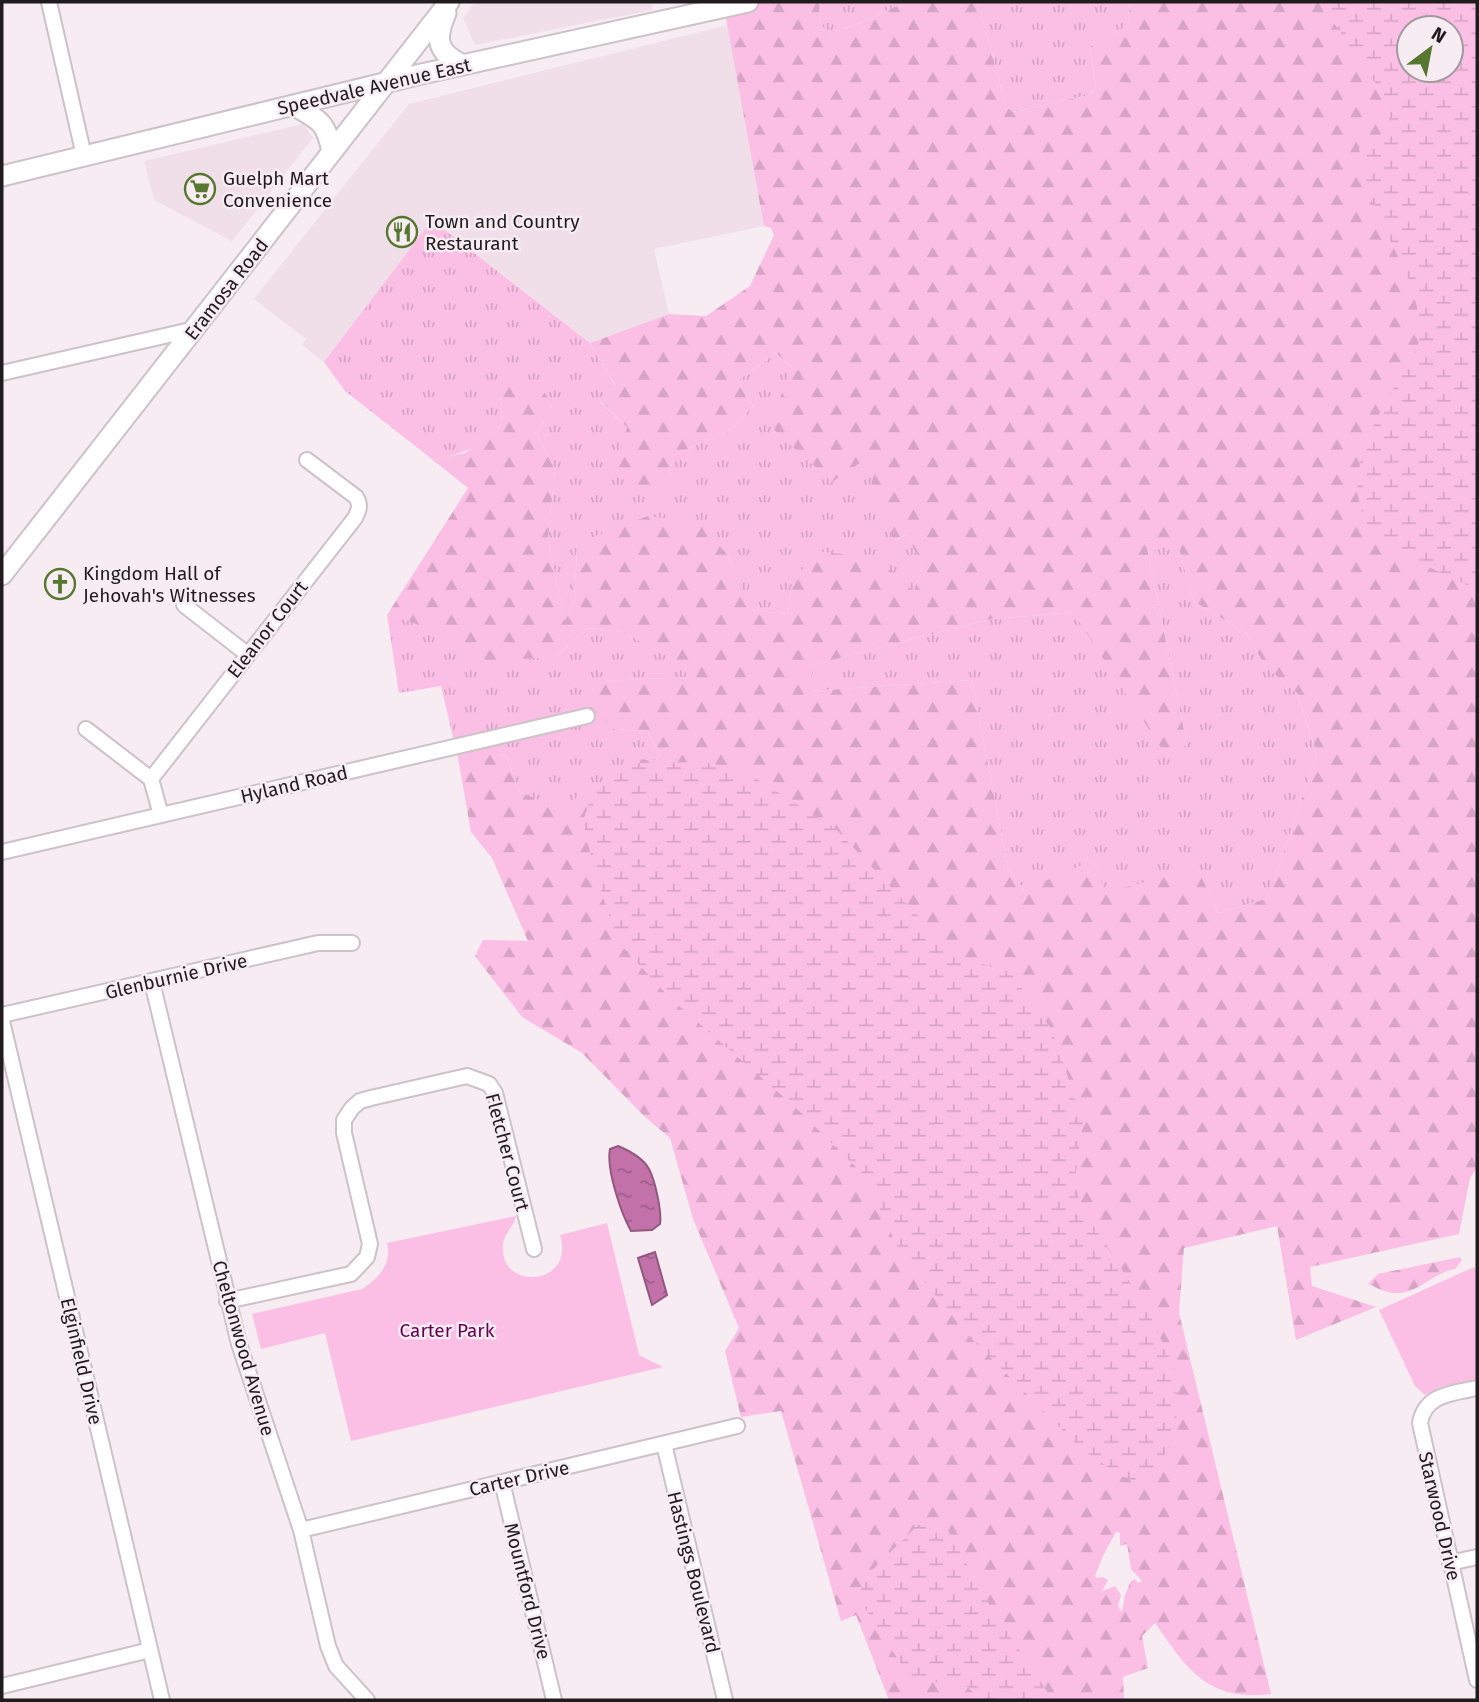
<svg xmlns="http://www.w3.org/2000/svg" width="1479" height="1702" font-family="'Fira Sans',sans-serif">
  <style>
    .built { fill: #f0dee9 }
    .grass { fill: url(#grass-tufts) }
    .forest { fill: url(#forest-firs); fill-rule: evenodd }
    .wetland { fill: url(#wetland-marsh); fill-rule: evenodd }
    .green { fill: #fbbfe6 }
    .water { fill: url(#water-ripples); stroke: #92587f; stroke-width: 2 }
    .lines { fill: none; stroke-linecap: round; stroke-linejoin: round }
    .minor-casing { stroke: #ccc2c8; stroke-width: 18 }
    .secondary-casing { stroke: #ccc2c8; stroke-width: 23 }
    .minor { stroke: #fff; stroke-width: 14 }
    .secondary { stroke: #fff; stroke-width: 19 }
    .labels { text-anchor: middle; stroke-width: 5; stroke-linejoin: round; paint-order: stroke }
    .street-label { font-size: 19px; fill: #201c1e; stroke: #f7ecf2 }
    .poi-label { font-size: 19px; fill: #201c1e; stroke: #f7ecf2; text-anchor: start }
    .park-label { font-size: 19px; fill: #680052; stroke: #f7ecf2 }
  </style>
  <defs>
    <pattern id="grass-tufts" width="24" height="20" patternUnits="userSpaceOnUse" patternTransform="scale(1.75)"><rect width="24" height="20" fill="#fbbfe6"/><path d="M3 7l-1-3M5 7V3M7 7l1-3M15 17l-1-3M17 17v-4M19 17l1-3" fill="none" stroke="#d7a4c5"/></pattern>
    <pattern id="forest-firs" width="22" height="20" patternUnits="userSpaceOnUse" patternTransform="scale(1.75)"><rect width="22" height="20" fill="#fbbfe6"/><path d="M5 1l3.5 6h-7zM16 11l3.5 6h-7z" fill="#d7a4c5"/></pattern>
    <pattern id="wetland-marsh" width="20" height="14" patternUnits="userSpaceOnUse" patternTransform="scale(1.75)"><rect width="20" height="14" fill="#fbbfe6"/><path d="M1 5h8M5 5V1M11 12h8M15 12V8" fill="none" stroke="#d7a4c5"/></pattern>
    <pattern id="water-ripples" width="26" height="14" patternUnits="userSpaceOnUse" patternTransform="scale(1.75)"><rect width="26" height="14" fill="#c372a9"/><path d="M2 4q2-2 4 0t4 0M15 11q2-2 4 0t4 0" fill="none" stroke="#9e5d89"/></pattern>
  </defs>
  <rect width="100%" height="100%" fill="#f7ecf2"/>
  <path class="built" d="M475,2H651L652,10L475,45L463,18Z
    M728,25L764,226L654,249L669,314L590,343L433,220L324,362L302,345L306,339L254,299L409,104Z
    M303,124L313,138L232,241L154,200L144,161Z"/>
  <path class="grass" d="M821,2H905L853,26L830,33C819,27 817,14 821,2Z
    M978,2H1128C1139,44 1096,27 1091,46C1089,57 1095,75 1096,86L1094,91L1089,95L1013,112L1006,106Z
    M432,220L590,343L615,386L600,402L627,427L667,484L674,455L732,429L753,406L737,381L776,353L877,451L895,540L906,535L923,566L915,594L791,587L788,614L748,610L727,554L577,543L575,599L565,622L548,540L555,469L537,434L552,405L500,395L502,407L501,424C476,448 467,453 433,460L345,391L324,362Z
    M1177,540L1193,601L1246,633L1265,666L1297,693L1317,755L1268,898L1219,913L1197,869L1104,894L1094,860L1025,891L1008,869L972,680L812,691L811,665L991,619L1074,612L1165,753L1187,745L1146,543Z
    M387,615L556,657L588,628L623,632L685,665L687,677L604,681L614,729L648,732L661,756L654,761L621,804L566,813L518,791L507,756L476,753L458,758L441,686L399,693Z"/>
  <path class="forest" d="M723,2H821C817,14 819,27 830,33L853,26L905,2H978L1006,106L1013,112L1089,95L1094,92L1096,86C1095,75 1089,57 1091,46C1096,26 1139,44 1128,2H1477V1168L1470,1178L1459,1234L1310,1267L1312,1286L1376,1307L1296,1340L1277,1226L1184,1248L1179,1313L1271,1694C1206,1702 1187,1668 1155,1623L1142,1636L1148,1668L1123,1677L1124,1700H889L856,1615L841,1621L781,1411L741,1417L725,1351L739,1328L693,1219L670,1138L646,1118L582,1053L522,1017L475,956L483,940L528,941L492,858L471,832L458,758L476,752L507,756L518,791L566,812L587,782L621,804L641,759L654,761L661,756L648,732L614,729L592,707L604,681L687,677L685,666L623,632L588,628L556,657L488,661L414,623L387,615L468,488L433,460L465,453L501,424L502,407L500,395L506,387L521,383L529,390L545,393L552,405L537,434L555,469L548,540L565,621L575,599L577,543L648,516L698,523L727,554L749,610L788,614L791,587L814,551L880,558L915,593L923,566L906,535L894,540L871,490L876,452L832,482L770,426L791,367L776,353L737,381L753,406L732,429L674,455L667,484L646,490L615,471L627,427L600,401L615,385L590,343L669,314L706,316L750,286L774,235L771,228L764,226ZM1409,28H1451V70H1409ZM1177,541L1193,601L1246,633L1265,666L1297,693L1317,754L1268,898L1219,913L1197,868L1105,893L1094,860L1024,890L1008,869L972,680L812,691V665L991,619L1073,612L1165,754L1187,745L1146,543ZM1116,1532L1120,1533V1546L1127,1544L1131,1569L1142,1581L1138,1583L1135,1579L1131,1581L1125,1595L1122,1612L1118,1606L1121,1595L1115,1586L1102,1591L1108,1580L1103,1577L1097,1578L1095,1576L1103,1556Z
    M1460,1257L1462,1260L1455,1269C1434,1272 1417,1295 1394,1293C1386,1293 1376,1287 1368,1284L1378,1274Z"/>
  <path class="wetland" d="M1323,2H1477V589C1459,582 1384,547 1374,534C1329,475 1388,402 1417,349C1430,295 1387,245 1370,196C1365,180 1363,164 1359,148L1389,129V103L1327,13ZM1409,28H1451V70H1409Z
    M705,762L746,772L836,829L956,956L1010,972L1052,1030L1083,1122L1075,1179L1080,1205L1147,1309L1178,1376L1176,1434L1158,1467L1140,1483L1121,1476L1080,1448L967,1334L900,1252L864,1175L795,1107L671,999L617,941L594,869L583,821L594,789L614,770L640,763Z
    M942,1520L990,1606L1053,1700H981L964,1684L912,1681L859,1599L863,1579L918,1525Z"/>
  <path class="green" d="M516,1216C514,1227 503,1234 503,1246C500,1292 576,1286 560,1235L607,1223L639,1355L663,1367L351,1441L325,1333L261,1349L252,1314L362,1289C379,1278 392,1264 387,1243Z
    M1474,1267L1477,1272V1379L1441,1387L1425,1395L1415,1386L1379,1310Z"/>
  <path class="water" d="M618,1146C630,1151 643,1158 649,1169C655,1180 662,1212 660,1224L652,1230L631,1231C621,1213 606,1169 610,1149Z
    M655,1252L667,1295L652,1305L638,1258Z"/>
  <g class="lines">
    <g class="minor-casing">
      <path id="minor" d="M49,2L84,156
        M2,373L195,329
        M184,605L247,654
        M86,729L151,779
        M151,779L355,518C359,510 361,505 356,497L307,460
        M151,779L161,815
        M2,852L587,716
        M152,982L239,1344L301,1530L328,1646L336,1666L367,1700
        M2,1015L318,943H352
        M2,1021L162,1700
        M227,1301L351,1274L367,1257L370,1244L344,1133V1120L352,1108L360,1101L371,1098L467,1076L489,1084L495,1093L534,1249
        M1477,1388C1453,1393 1425,1394 1420,1423L1477,1680
        M664,1444L725,1700
        M502,1482L554,1700
        M301,1530L737,1426
        M1450,1563L1477,1557
        M2,1686L150,1650"/>
    </g>
    <g class="secondary-casing">
      <path id="secondary" d="M446,13C435,39 436,52 463,65
        M293,105C320,121 325,120 332,151
        M2,176L417,75L748,2
        M2,575L449,2"/>
    </g>
    <use href="#minor" class="minor"/>
    <use href="#secondary" class="secondary"/>
  </g>
  <defs>
    <g id="supermarket-ring" transform="scale(1.575)"><circle r="9.5" fill="#f7ecf2" stroke="#56772f" stroke-width="1.5"/><path d="M-6-5.5h2.5l.6 2H6L4.5 2H-2.5L-4.4-4H-6ZM-1.5 3.2a1.3 1.3 0 1 0 .1 0ZM3 3.2a1.3 1.3 0 1 0 .1 0Z" fill="#56772f"/></g>
    <g id="restaurant-ring" transform="scale(1.575)"><circle r="9.5" fill="#f7ecf2" stroke="#56772f" stroke-width="1.5"/><path d="M-5-6h1v4h1v-4h1v4h1v-4h1v5L-1.5 .5V6h-2V.5L-5-1ZM5-6V6H3V1.5H1.5Q1.5-4 5-6Z" fill="#56772f"/></g>
    <g id="church-ring" transform="scale(1.575)"><circle r="9.5" fill="#f7ecf2" stroke="#56772f" stroke-width="1.5"/><path d="M-1.2-6h2.4v3.5h3.3v2.4h-3.3V6h-2.4V-.1h-3.3v-2.4h3.3Z" fill="#56772f"/></g>
  </defs>
  <g fill-rule="evenodd">
    <use href="#supermarket-ring" x="200" y="189"/>
    <use href="#restaurant-ring" x="402" y="232"/>
    <use href="#church-ring" x="60" y="584"/>
  </g>
  <g class="labels">
    <g class="street-label">
      <text transform="translate(374 86) rotate(-13)" y="7">Speedvale Avenue East</text>
      <text transform="translate(226 289) rotate(-52)" y="7">Eramosa Road</text>
      <text transform="translate(267 629) rotate(-52)" y="7">Eleanor Court</text>
      <text transform="translate(294 784) rotate(-13)" y="7">Hyland Road</text>
      <text transform="translate(176 976) rotate(-13)" y="7">Glenburnie Drive</text>
      <text transform="translate(508 1152) rotate(75)" y="7">Fletcher Court</text>
      <text transform="translate(244 1348) rotate(74)" y="7">Cheltonwood Avenue</text>
      <text transform="translate(82 1361) rotate(77)" y="7">Elginfield Drive</text>
      <text transform="translate(519 1478) rotate(-13)" y="7">Carter Drive</text>
      <text transform="translate(1440 1516) rotate(77)" y="7">Starwood Drive</text>
      <text transform="translate(694 1572) rotate(76)" y="7">Hastings Boulevard</text>
      <text transform="translate(528 1591) rotate(76)" y="7">Mountford Drive</text>
    </g>
    <g class="poi-label">
      <text x="223" y="185">Guelph Mart<tspan x="223" dy="22">Convenience</tspan></text>
      <text x="425" y="228">Town and Country<tspan x="425" dy="22">Restaurant</tspan></text>
      <text x="83" y="580">Kingdom Hall of<tspan x="83" dy="22">Jehovah's Witnesses</tspan></text>
    </g>
    <g class="park-label">
      <text x="447" y="1337">Carter Park</text>
    </g>
  </g>
  <rect width="1479" height="1702" fill="none" stroke="#201c1e" stroke-width="7"/>
  <g transform="translate(1430 49) rotate(32)"><circle r="33" fill="#f7ecf2" stroke="#a1999d" stroke-width="2"/>
  <path d="M0-5L12 26L0 18L-12 26Z" fill="#56772f"/>
  <text y="-10" font-size="19" font-weight="bold" text-anchor="middle" fill="#201c1e">N</text>
  </g>
</svg>
